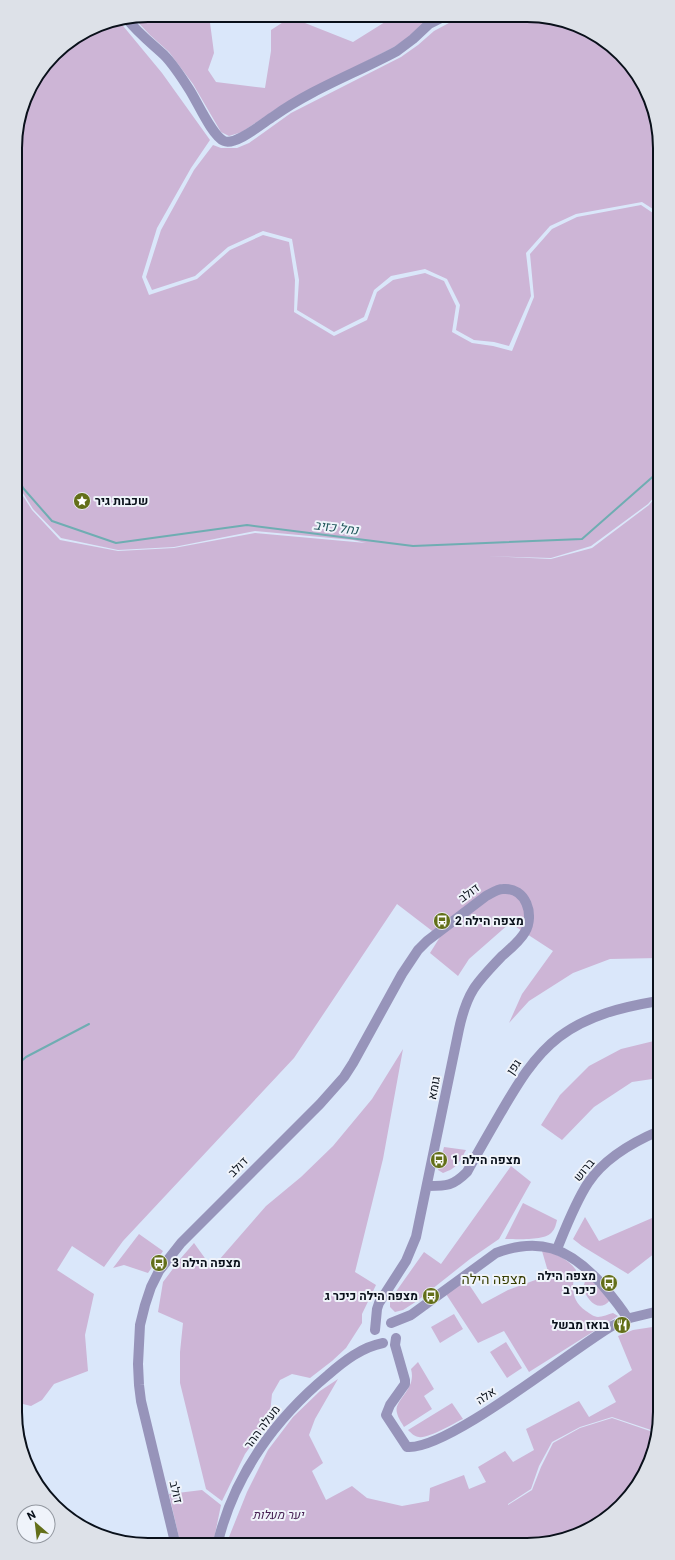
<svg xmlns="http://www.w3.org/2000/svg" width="675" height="1560" font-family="Georgia,Heebo,serif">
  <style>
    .green { fill: #cdb5d6 }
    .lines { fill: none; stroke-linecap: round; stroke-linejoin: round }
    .stream { stroke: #6fadb2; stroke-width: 2 }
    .minor { stroke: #9794ba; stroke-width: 10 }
    .labels { text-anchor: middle; stroke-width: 4; stroke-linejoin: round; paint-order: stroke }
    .poi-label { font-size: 12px; font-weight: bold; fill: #09101a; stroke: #eff3fa; text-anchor: start }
    .street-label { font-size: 12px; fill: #09101a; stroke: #eff3fa }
    .park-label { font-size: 12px; font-style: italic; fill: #472254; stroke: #eff3fa }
    .water-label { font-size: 13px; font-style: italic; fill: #22585c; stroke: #eff3fa }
    .quarter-label { font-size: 14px; fill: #363d00; stroke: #eff3fa }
    .rim { fill: none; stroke: #09101a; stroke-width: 2 }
  </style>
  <rect width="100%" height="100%" fill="#dae7fa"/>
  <path class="green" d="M148,15H209L214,53L208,70L216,82L265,88L271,51V30L288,19L300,21L353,42L393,17H434L411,36L394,47L285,103L242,132L229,136L221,132L193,84L169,52L150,35L134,18Z
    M460,17L553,18L615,48L642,81L655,114L656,211L642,202L576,214L550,226L526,253L531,296L509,346L494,342L474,340L456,330L460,305L447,279L425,269L391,276L374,290L364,317L334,332L297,310L299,280L292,239L263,231L228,247L195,276L152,290L146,277L161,230L194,170L213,145L221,148H237L249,143L291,113L401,57L418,45L434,31Z
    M119,21L162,73L210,140L191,168L157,228L142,277L149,295L197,279L230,250L263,235L289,242L295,280L294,312L334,336L367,320L377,292L393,280L425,273L444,281L456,306L452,332L472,343L493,346L512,351L534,297L530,254L552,229L577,217L641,205L656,215L657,494L648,504L591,546L551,558L486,556L551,559L592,548L649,505L657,495L658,958L610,959L573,973L529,1001L509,1023L522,994L553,951L510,923L469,959L458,976L430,953L440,937L397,904L294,1058L123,1241L104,1267L72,1246L57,1270L94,1294L85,1335L88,1371L54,1384L42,1400L31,1406L19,1403L16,485L32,510L60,540L118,551L174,548L255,533L366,543L353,540L255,531L174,547L118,550L61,538L33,509L16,482L15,139L29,89L60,48L97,25Z
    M658,1040L659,1078L632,1082L594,1107L562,1140L541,1125L560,1095L589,1066L621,1049Z
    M403,1049L383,1159L355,1272L376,1285L362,1314V1323L346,1348L332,1361L310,1378L292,1374L280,1380L272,1394L270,1414L267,1423L245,1454L222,1501L206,1489L180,1383V1352L183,1323L158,1312L163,1282L181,1258L194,1243L212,1268L266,1206L301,1177L333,1146L372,1099Z
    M444,1147L466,1150C459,1163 457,1168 443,1173L438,1170Z
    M511,1166L531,1182L499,1239L470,1259L417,1301L403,1310L395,1312L390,1307V1300L424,1252L441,1264Z
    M523,1203L557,1220C556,1224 555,1229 552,1232C546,1241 515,1239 505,1239Z
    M659,1215V1259L655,1253L628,1274L582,1246L573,1239L585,1217L599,1241Z
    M139,1234L163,1251L148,1273L124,1265L113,1268Z
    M542,1251C556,1253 568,1259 576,1270C571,1287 571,1300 586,1311C589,1313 594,1317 598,1317C602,1317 609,1314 613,1313L618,1316L529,1372L504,1331L478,1343L446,1294L466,1280L482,1304L508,1290L549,1275Z
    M587,1275L610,1300C599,1314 587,1300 583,1288Z
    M454,1314L463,1329L440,1343L431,1327Z
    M659,1326L660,1421L656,1435L651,1430L612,1417L580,1427L552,1442L539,1466L531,1489L508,1504V1505L532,1490L541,1467L553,1443L580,1428L612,1418L650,1431L656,1437L650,1463L632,1493L601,1523L561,1540L227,1542L247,1492L268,1450L293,1417L320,1391L338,1379L315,1419L309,1435L323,1463L312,1471L326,1500L352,1486L367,1498L402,1506L429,1501L430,1488L464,1475L469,1489L486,1482L478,1467L505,1451L513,1462L534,1450L526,1429L579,1401L589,1417L616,1402L608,1386L632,1370L618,1336L633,1330Z
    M506,1342L522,1368L507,1378L490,1352Z
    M418,1362L434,1389L424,1396L432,1409L404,1427C402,1423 398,1418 397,1413C393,1400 417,1390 411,1369Z
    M452,1403L463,1419C454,1423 428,1439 419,1437C415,1437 411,1433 408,1430Z
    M202,1490L221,1505L214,1539L212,1542H180L169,1494Z"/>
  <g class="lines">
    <path class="stream" d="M16,473L23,488L52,521L116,543L247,525L413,546L582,539L657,473
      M18,1064L26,1057L89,1024"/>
    <path class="minor" d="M127,19C138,33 151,43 164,55C173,64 182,78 189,89C197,101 212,136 224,141C236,146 264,122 274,116C312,89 356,73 397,51L413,39L429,24L443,17
      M428,1186C447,1186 453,1186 467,1172C478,1152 489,1133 500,1114C517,1085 533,1057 559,1037C588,1015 623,1007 658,1001
      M557,1249C566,1227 575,1203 588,1183C604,1159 633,1142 659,1131
      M391,1323L411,1315L496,1253C539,1237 568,1248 598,1280C609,1293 619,1304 628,1319
      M396,1338L395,1345L405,1380V1384L390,1405L386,1415L407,1447C447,1451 571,1350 612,1326L630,1318L659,1311
      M175,1542L141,1401L139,1385L138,1364L140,1325L145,1305L151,1287L159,1271L181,1243L320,1104L344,1077L353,1063L402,974L418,950L427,941L486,896C492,893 497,889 503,889C526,887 535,915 525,932C520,941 510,949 502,956C476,983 467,992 459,1029L416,1237L406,1261L379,1303L377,1309L375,1330
      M218,1542C234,1475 276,1418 328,1375C344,1361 362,1347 383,1343"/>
  </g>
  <defs>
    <g id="sight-disc" transform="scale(0.9)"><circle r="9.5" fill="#636f19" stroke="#eff3fa"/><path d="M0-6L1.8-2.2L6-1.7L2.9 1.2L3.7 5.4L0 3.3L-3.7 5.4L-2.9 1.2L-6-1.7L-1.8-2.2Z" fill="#fff"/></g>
    <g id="bus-disc" transform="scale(0.9)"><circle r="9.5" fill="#636f19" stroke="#eff3fa"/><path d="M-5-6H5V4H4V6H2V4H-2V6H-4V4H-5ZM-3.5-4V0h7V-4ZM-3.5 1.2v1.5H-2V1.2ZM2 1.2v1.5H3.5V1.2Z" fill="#fff"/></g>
    <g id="restaurant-disc" transform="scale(0.9)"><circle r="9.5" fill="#636f19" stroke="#eff3fa"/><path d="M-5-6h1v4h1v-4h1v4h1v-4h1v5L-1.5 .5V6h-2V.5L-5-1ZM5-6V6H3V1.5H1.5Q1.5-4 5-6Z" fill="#fff"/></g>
  </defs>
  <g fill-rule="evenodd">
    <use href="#sight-disc" x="82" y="501"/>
    <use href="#bus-disc" x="442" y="921"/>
    <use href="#bus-disc" x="439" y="1160"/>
    <use href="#bus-disc" x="159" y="1263"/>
    <use href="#bus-disc" x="609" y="1283"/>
    <use href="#bus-disc" x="431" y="1296"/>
    <use href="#restaurant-disc" x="622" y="1325"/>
  </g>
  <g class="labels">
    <g class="poi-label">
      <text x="95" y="505">שכבות גיר</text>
      <text x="455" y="925">מצפה הילה 2</text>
      <text x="452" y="1164">מצפה הילה 1</text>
      <text x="172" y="1267">מצפה הילה 3</text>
      <text x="596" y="1280" text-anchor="end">מצפה הילה<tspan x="596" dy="14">כיכר ב</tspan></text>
      <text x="418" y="1300" text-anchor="end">מצפה הילה כיכר ג</text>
      <text x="609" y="1329" text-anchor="end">בואז מבשל</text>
    </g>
    <g class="street-label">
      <text transform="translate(469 893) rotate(-36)" y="4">דולב</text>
      <text transform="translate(514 1067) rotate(-55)" y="4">גפן</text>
      <text transform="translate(434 1088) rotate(-79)" y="4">גומא</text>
      <text transform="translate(238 1167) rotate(-45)" y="4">דולב</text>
      <text transform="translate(584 1170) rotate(-50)" y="4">ברוש</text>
      <text transform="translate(486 1396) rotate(-33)" y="4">אלה</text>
      <text transform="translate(262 1427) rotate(-53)" y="4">מעלה ההר</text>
      <text transform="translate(176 1492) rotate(77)" y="4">דולב</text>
    </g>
    <g class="park-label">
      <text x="278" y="1519">יער מעלות</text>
    </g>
    <g class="water-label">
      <text transform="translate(336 527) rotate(7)" y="5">נחל כזיב</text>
    </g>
    <g class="quarter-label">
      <text x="494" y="1284">מצפה הילה</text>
    </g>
  </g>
  <path d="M0 0H675V1560H0ZM148 22H527A126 126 0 0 1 653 148V1412A126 126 0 0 1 527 1538H148A126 126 0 0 1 22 1412V148A126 126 0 0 1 148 22Z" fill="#dde1e8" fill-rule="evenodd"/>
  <path class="rim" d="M148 22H527A126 126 0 0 1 653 148V1412A126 126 0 0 1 527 1538H148A126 126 0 0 1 22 1412V148A126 126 0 0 1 148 22Z"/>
  <g transform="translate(36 1524) rotate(332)"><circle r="19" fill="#eff3fa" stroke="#9398a0"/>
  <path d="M0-3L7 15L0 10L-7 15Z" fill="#636f19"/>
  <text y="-6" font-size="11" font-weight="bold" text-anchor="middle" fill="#09101a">N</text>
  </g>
</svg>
